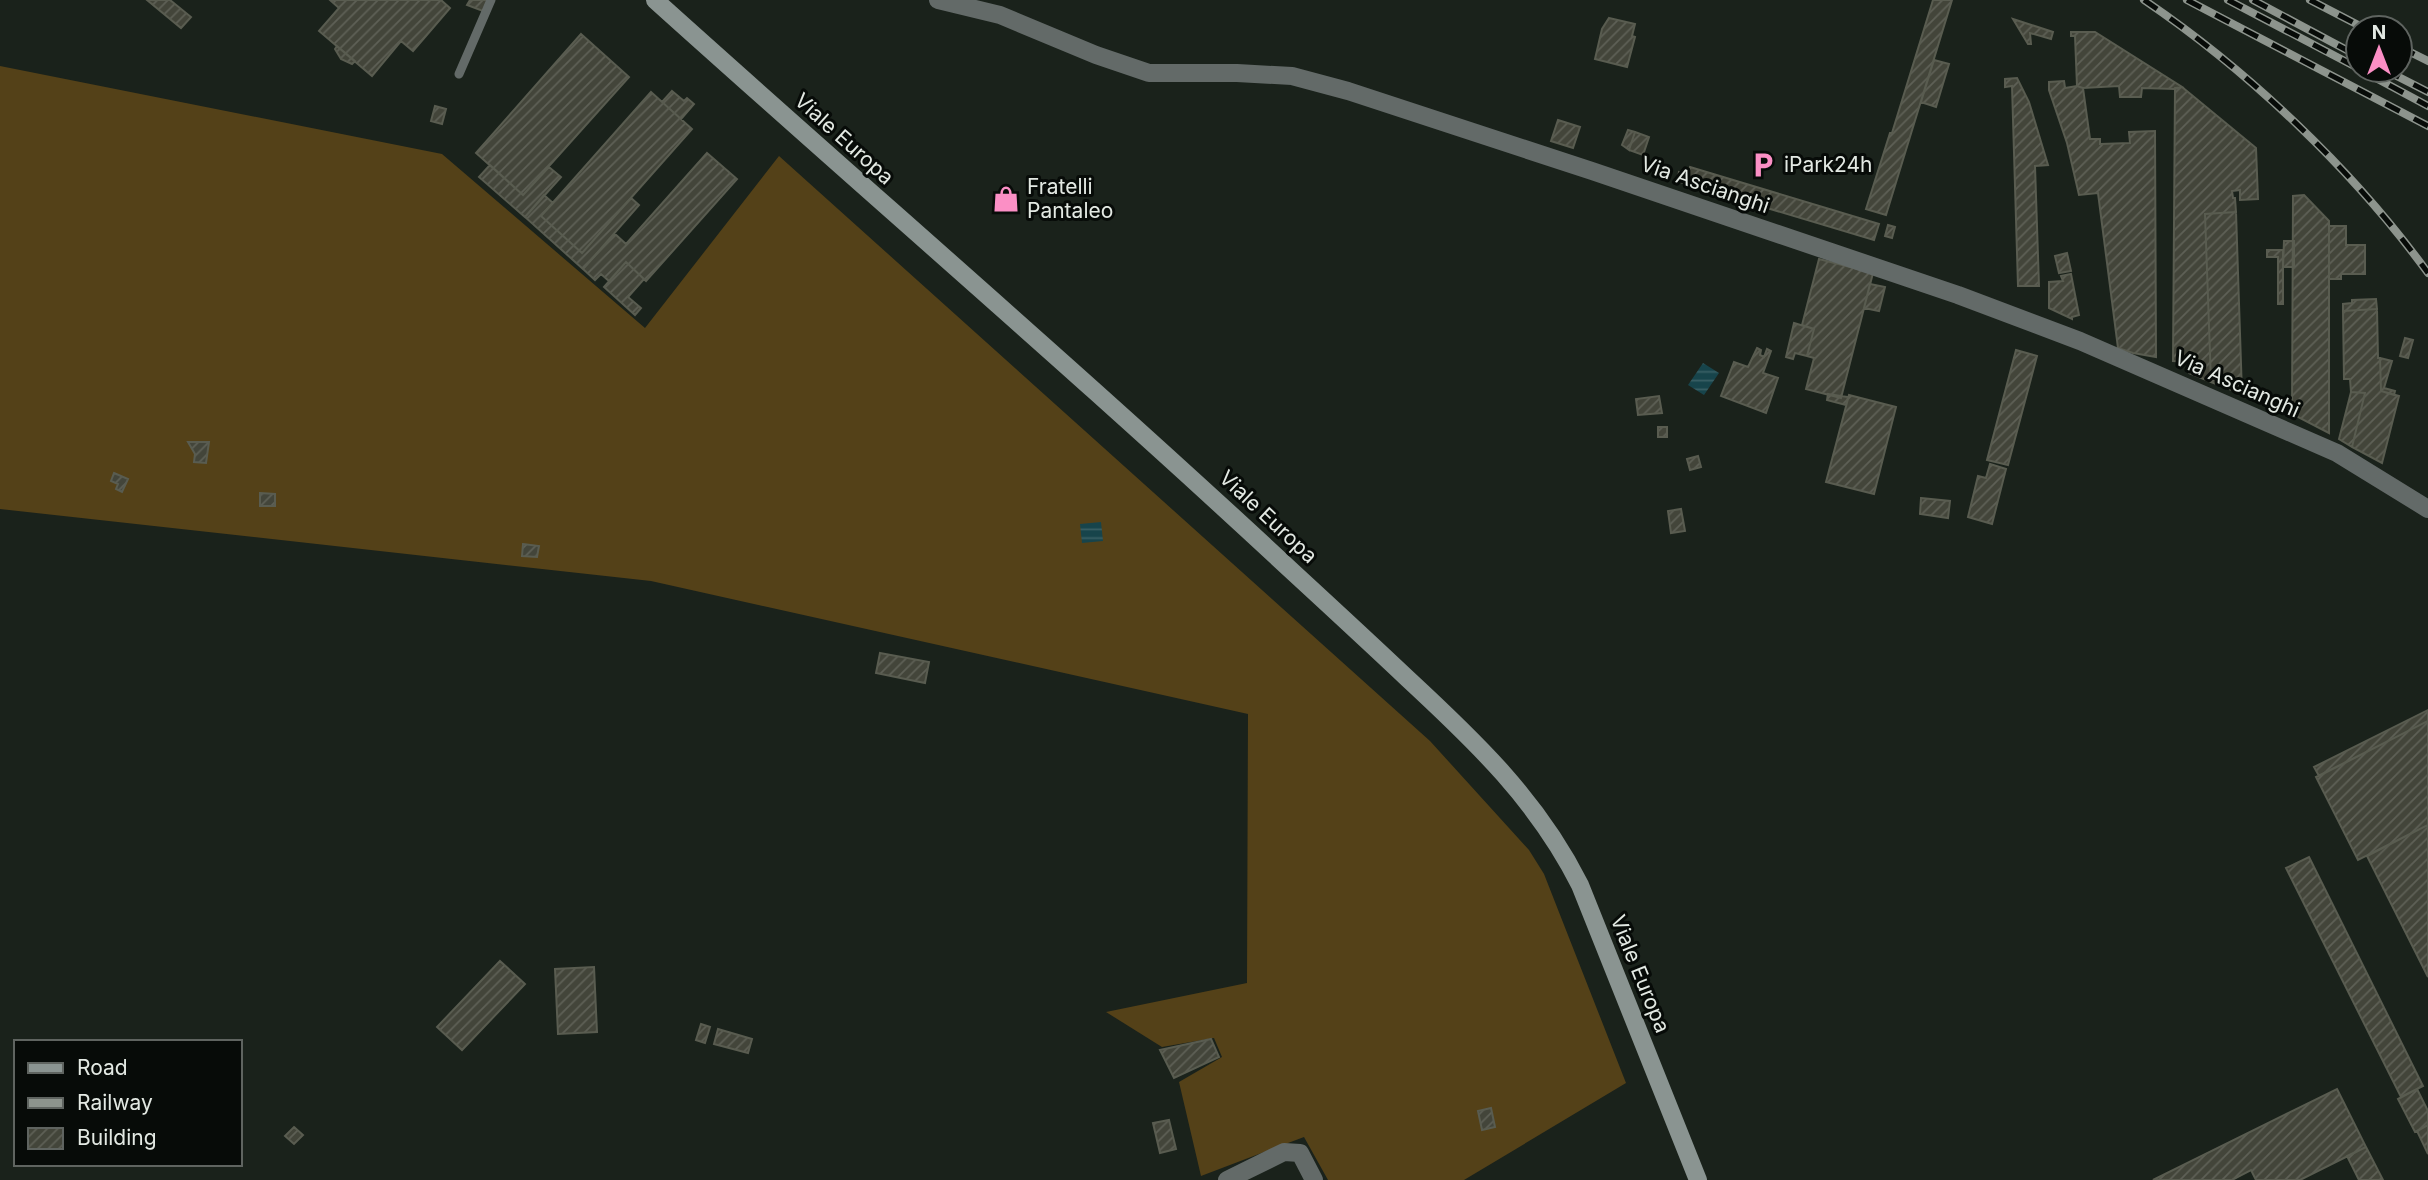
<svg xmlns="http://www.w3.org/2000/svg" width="2428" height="1180" font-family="Inter,sans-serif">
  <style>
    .grass { fill: #544118 }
    .water { fill: url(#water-rules) }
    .building { fill: url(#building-hatch); stroke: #595c50; stroke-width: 2 }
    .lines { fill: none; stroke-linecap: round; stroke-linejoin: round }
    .service { stroke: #636a68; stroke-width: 9 }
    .minor { stroke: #636a68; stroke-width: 18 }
    .secondary { stroke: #8a9491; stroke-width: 18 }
    .rail-casing { stroke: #8d948d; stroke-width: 8 }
    .rail { stroke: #070b08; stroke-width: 5; stroke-dasharray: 16; stroke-linecap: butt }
    .labels { text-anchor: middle; stroke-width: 6; stroke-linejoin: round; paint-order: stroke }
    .street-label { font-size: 21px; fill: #e3e9e3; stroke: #070b08 }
    .poi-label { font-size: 21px; fill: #e3e9e3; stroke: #070b08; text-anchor: start }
  </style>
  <defs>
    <pattern id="water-rules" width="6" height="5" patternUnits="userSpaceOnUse" patternTransform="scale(1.75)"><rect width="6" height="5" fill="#17444b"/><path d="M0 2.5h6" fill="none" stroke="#395f65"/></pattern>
    <pattern id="building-hatch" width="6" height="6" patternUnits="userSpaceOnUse" patternTransform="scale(1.75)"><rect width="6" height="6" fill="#43453a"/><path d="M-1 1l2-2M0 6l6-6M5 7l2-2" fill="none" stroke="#5e6056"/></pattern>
  </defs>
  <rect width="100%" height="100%" fill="#1a221b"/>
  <path class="grass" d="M0,66L442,154L645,328L779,156L1430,741L1529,850L1544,874L1626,1083L1464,1180H1328L1304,1137L1201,1176L1179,1082L1222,1057L1214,1038L1162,1047L1106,1012L1247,983L1248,714L651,581L0,509Z"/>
  <path class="water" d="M1703,363L1719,373L1704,395L1688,385Z
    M1101,522L1103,541L1082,543L1080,524Z"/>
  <path class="building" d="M147,0H170L191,17L181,28Z
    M330,0H441L450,8L413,51L401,41L372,76L319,31L339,8Z
    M470,0H488L483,11L467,5Z
    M1933,0H1952L1886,215L1866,209L1890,133H1892Z
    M1609,18L1635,24L1632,36L1635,37L1627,67L1595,59L1602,29Z
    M2013,19L2053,32L2051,39L2030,33L2031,44H2028Z
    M2071,32H2095L2182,87L2175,89L2142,88L2141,97H2120L2119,86L2083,88L2077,86L2075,36H2071Z
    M581,34L629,77L523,195L476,153Z
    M337,46L355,61L352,64L341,59L335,49Z
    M1934,60L1949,64L1936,107L1921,102Z
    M2017,78L2029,102L2048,165L2035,166L2039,286H2018L2012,86L2005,87V79Z
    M2064,81L2065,88L2077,86L2083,88L2090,139H2100V144L2130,143L2129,132L2155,131L2156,357L2133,353L2118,348L2098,193L2079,195L2067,143L2049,90V82Z
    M2182,87L2256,148L2258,199L2240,200V190L2232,191L2233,198H2235L2236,212L2205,214L2211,382L2189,373V362L2173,361L2175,88Z
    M672,91L684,101L687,98L694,104L681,119L662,102Z
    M651,92L692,129L582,253L541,216Z
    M435,106L446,109L442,124L431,121Z
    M1558,120L1580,127L1573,148L1551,141Z
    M1628,130L1635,132L1629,150L1622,145Z
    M1635,132L1649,137L1643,155L1629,150Z
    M707,153L737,179L646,281L626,262L609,281L601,274L595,280L583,269L615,234L626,244Z
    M490,165L523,195L549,167L561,177L525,217L479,177Z
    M1690,167L1879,224L1874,240L1677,181L1679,172L1688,175Z
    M544,195L553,203L541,216L582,253L631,198L639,205L583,269L525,217Z
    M2304,195L2329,221V433L2292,414L2293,196Z
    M2236,212L2242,394L2211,382L2205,214Z
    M1888,225L1895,227L1892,238L1885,236Z
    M2329,226H2346V245H2365V274H2341V279H2329Z
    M2284,241H2294V267H2283Z
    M2267,250H2283V304H2278V257H2267Z
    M2067,253L2071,271L2059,273L2055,256Z
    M1819,259L1873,273L1841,398L1806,389L1814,358L1807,356L1814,329L1802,325Z
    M626,262L644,279L628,297L641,308L635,315L604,287Z
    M2071,274L2079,315L2072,317V319L2049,308V282L2063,281L2061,276Z
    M1870,284L1885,287L1879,311L1864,308Z
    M2376,299L2377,309L2343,311V304L2352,303V300Z
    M2377,309L2378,358H2380L2381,391L2399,396L2382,463L2352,447L2365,393L2351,392L2350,379H2344L2343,311Z
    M1794,323L1814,329L1807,356L1795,353L1793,359L1786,357Z
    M2405,338L2413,340L2408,358L2400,356Z
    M1757,348L1761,350L1760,355L1764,357L1767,349L1771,351L1763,373L1778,378L1766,413L1721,396L1734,362L1748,367Z
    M2016,350L2037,356L2008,465L1987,460Z
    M2380,358L2392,361L2384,388L2395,391L2394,395L2381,391Z
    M2351,392L2365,393L2352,447L2339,439Z
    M1828,394L1848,397L1846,405L1827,400Z
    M1849,395L1896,407L1874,494L1826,482Z
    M1659,396L1662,413L1638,415L1636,399Z
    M1658,427H1667V437H1658Z
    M188,442H209L206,463L194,462L195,454Z
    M1698,456L1701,467L1690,470L1687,459Z
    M1990,464L2006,469L1992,524L1968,517L1978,476L1986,478Z
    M114,473L128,479L122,492L116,489L118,484L111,481Z
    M260,493L275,494V506H260Z
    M1921,498L1950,501L1948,518L1920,514Z
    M1681,509L1685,531L1671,533L1668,511Z
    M523,544L539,546L537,557L522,556Z
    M880,653L929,662L925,683L876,673Z
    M2428,710V721L2319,776L2314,767Z
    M2428,721V825L2358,860L2316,777Z
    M2428,825V977L2367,856Z
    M2309,857L2423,1086L2401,1097L2286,868Z
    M500,961L525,984L462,1050L437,1027Z
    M594,967L597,1032L558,1034L555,969Z
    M701,1024L710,1027L705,1043L696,1040Z
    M718,1029L752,1039L748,1053L714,1044Z
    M1211,1039L1219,1057L1174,1078L1160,1050Z
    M2337,1089L2366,1147L2300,1180H2256L2251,1170L2232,1180H2153Z
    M2417,1089L2428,1111V1125L2415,1132L2398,1099Z
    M1491,1108L1495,1127L1482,1130L1478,1111Z
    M1169,1120L1176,1149L1160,1153L1153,1123Z
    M2428,1125V1154L2417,1131Z
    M294,1127L303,1135L294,1144L285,1136Z
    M2366,1147L2383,1180H2359L2347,1156Z"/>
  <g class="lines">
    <path class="service" d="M459,74L491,0"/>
    <path class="minor" d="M938,0L1000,15L1096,55L1149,73H1237L1292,76L1348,91L1592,171L1958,295L2080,341L2337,453L2428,509
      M1227,1180L1284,1152L1300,1153L1314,1180"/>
    <path class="secondary" d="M655,0C868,192 1085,378 1294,573C1332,608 1370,643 1408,679C1476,742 1538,801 1580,885L1698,1180"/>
    <g class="rail-casing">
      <path id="rail" d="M2144,0C2249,71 2354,171 2428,273
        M2187,0L2428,126
        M2228,0L2358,68
        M2253,0L2358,56
        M2310,0L2364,28
        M2400,47L2428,61
        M2361,70L2428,106
        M2385,70L2428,92"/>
    </g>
    <use href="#rail" class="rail"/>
  </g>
  <defs>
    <g id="parking-bare" transform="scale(2.1)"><path d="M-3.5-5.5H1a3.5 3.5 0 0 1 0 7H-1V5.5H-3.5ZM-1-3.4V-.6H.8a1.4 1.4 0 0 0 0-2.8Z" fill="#fb8fc5" stroke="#070b08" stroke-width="2.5" paint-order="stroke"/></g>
    <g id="shop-bare" transform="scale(2.1)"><path d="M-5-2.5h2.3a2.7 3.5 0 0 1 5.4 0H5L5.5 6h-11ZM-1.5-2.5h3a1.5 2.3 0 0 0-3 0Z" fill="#fb8fc5" stroke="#070b08" stroke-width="2.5" paint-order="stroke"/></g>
  </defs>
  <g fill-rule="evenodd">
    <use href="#parking-bare" x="1763" y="165"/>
    <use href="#shop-bare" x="1006" y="199"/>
  </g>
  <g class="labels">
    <g class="street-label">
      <text transform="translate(844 139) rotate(42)" y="7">Viale Europa</text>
      <text transform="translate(1705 185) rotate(19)" y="7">Via Ascianghi</text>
      <text transform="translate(2237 384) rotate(24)" y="7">Via Ascianghi</text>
      <text transform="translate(1268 517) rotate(43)" y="7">Viale Europa</text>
      <text transform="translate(1640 974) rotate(68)" y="7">Viale Europa</text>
    </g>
    <g class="poi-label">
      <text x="1784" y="172">iPark24h</text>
      <text x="1027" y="194">Fratelli<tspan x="1027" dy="24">Pantaleo</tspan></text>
    </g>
  </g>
  <rect x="14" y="1040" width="228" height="126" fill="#070b08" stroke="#5f6460" stroke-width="2"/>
  <rect x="28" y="1063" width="35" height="10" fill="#8a9491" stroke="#5f6460" stroke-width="2"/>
  <text x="77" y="1075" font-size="21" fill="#e3e9e3">Road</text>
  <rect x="28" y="1098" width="35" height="10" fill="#8d948d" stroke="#5f6460" stroke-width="2"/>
  <text x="77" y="1110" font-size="21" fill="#e3e9e3">Railway</text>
  <rect x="28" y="1128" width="35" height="21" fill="url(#building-hatch)" stroke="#5f6460" stroke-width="2"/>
  <text x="77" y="1145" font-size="21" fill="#e3e9e3">Building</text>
  <g transform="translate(2379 49)"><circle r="33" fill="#070b08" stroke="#5f6460" stroke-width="2"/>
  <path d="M0-5L12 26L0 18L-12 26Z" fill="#fb8fc5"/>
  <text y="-10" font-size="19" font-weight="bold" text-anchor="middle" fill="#e3e9e3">N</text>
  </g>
</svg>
